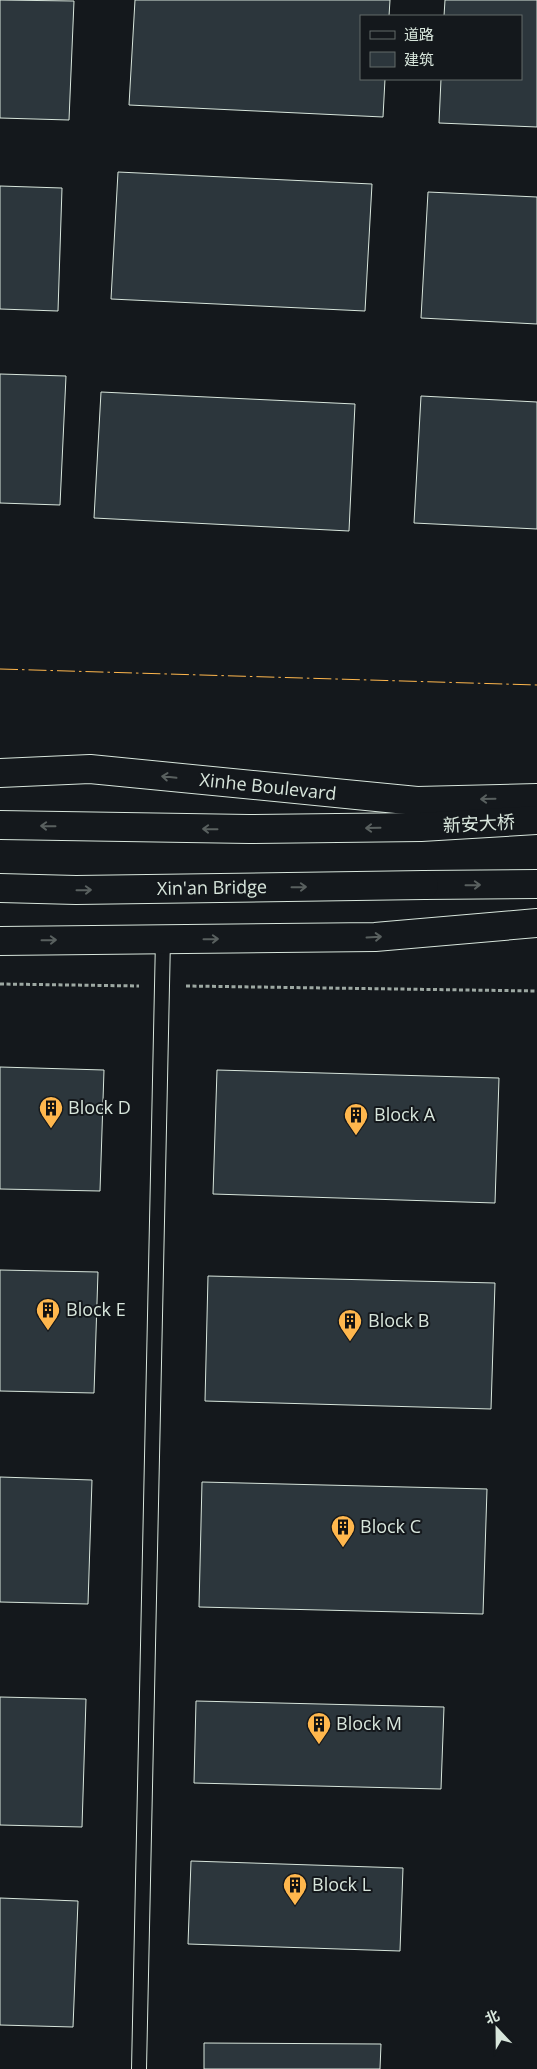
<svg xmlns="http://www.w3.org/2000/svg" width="537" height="2069" font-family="'Open Sans','Noto Sans SC',sans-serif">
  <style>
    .building { fill: #2c363c; stroke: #d8e6dc }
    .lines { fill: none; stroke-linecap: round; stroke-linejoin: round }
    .service-casing { stroke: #d8e6dc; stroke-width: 16 }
    .secondary-casing { stroke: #d8e6dc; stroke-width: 30 }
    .primary-casing { stroke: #d8e6dc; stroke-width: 30 }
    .path { stroke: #9da8a2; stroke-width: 3; stroke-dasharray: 4 2.5; stroke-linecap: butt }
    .service { stroke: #14181c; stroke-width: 14 }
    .secondary { stroke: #14181c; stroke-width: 28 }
    .primary { stroke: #14181c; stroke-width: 28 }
    .power { stroke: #ffb74d; stroke-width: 1; stroke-dasharray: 18 4 2.5 4; stroke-linecap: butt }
    .oneway { stroke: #59605f }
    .labels { text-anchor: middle; stroke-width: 4; stroke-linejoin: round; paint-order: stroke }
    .street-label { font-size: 18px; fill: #d8e6dc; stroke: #14181c }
    .poi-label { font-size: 18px; fill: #d8e6dc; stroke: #14181c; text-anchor: start }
  </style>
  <rect width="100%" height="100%" fill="#14181c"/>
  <path class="building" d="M0,0L74,1L69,120L0,118Z
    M135,0H390L389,16H361V79H385L383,117L129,105Z
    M445,0H537V127L439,123L441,79H521V16H444Z
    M118,172L372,184L365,311L111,299Z
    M0,186L62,188L58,311L0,309Z
    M428,192L537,197V324L421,318Z
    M0,374L66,376L60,505L0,503Z
    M101,392L355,404L349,531L94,518Z
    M421,396L537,402V529L414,523Z
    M0,1067L104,1070L100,1191L0,1189Z
    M217,1070L499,1078L495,1203L213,1194Z
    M0,1270L98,1272L94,1393L0,1391Z
    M208,1276L495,1283L491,1409L205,1401Z
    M0,1477L92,1480L88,1604L0,1602Z
    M202,1482L487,1489L483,1614L199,1607Z
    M0,1697L86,1699L82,1827L0,1825Z
    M196,1701L444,1707L441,1789L194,1783Z
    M191,1861L403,1868L400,1951L188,1944Z
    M0,1898L78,1901L73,2027L0,2025Z
    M204,2043L381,2044L380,2069H204Z"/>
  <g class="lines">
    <g class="service-casing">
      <path id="service" d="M139,2069L163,939"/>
    </g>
    <g class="secondary-casing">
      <path id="secondary" d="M0,773L90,769L417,801L537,798
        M424,885L537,884
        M0,941L375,937L537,923"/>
    </g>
    <g class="primary-casing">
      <path id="primary" d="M0,825L249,829L421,827L537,820
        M0,888L76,890L424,885"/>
    </g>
    <path class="path" d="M0,984L139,986
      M186,986L537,991"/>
    <use href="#service" class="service"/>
    <use href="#secondary" class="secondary"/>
    <use href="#primary" class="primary"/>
    <path class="power" d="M0,669L537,685"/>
  </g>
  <defs><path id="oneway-shaft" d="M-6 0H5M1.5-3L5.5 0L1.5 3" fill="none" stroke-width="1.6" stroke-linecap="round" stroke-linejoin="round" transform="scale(1.25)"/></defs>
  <g class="oneway">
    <use href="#oneway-shaft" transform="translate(169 777) rotate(-174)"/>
    <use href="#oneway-shaft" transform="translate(488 799) rotate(179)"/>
    <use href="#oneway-shaft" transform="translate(48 826) rotate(-179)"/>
    <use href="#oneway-shaft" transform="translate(373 828) rotate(179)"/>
    <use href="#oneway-shaft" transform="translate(210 829) rotate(-179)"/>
    <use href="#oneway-shaft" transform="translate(473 885) rotate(-1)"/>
    <use href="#oneway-shaft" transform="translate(299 887) rotate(-1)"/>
    <use href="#oneway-shaft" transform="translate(84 890) rotate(-1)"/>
    <use href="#oneway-shaft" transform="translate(374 937) rotate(-3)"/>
    <use href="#oneway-shaft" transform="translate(211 939) rotate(-1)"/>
    <use href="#oneway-shaft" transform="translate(49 940) rotate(-1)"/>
  </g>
  <defs>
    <g id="building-pin" transform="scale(1.25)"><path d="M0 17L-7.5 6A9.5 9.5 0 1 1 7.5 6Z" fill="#ffb74d" stroke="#14181c"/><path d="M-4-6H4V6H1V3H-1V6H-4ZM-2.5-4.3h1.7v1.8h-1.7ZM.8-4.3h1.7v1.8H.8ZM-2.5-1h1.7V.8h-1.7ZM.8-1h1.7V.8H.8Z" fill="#111"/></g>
  </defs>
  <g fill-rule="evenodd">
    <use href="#building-pin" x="51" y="1108"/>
    <use href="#building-pin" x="356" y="1115"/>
    <use href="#building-pin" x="48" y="1310"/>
    <use href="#building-pin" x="350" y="1321"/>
    <use href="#building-pin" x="343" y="1527"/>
    <use href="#building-pin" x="319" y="1724"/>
    <use href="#building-pin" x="295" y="1885"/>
  </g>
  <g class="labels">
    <g class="street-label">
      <text transform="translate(268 787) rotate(6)" y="6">Xinhe Boulevard</text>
      <text transform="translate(479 824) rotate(-3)" y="6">新安大桥</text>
      <text transform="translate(212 888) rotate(-1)" y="6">Xin'an Bridge</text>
    </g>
    <g class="poi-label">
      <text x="68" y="1114">Block D</text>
      <text x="374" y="1121">Block A</text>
      <text x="66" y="1316">Block E</text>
      <text x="368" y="1327">Block B</text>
      <text x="360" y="1533">Block C</text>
      <text x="336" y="1730">Block M</text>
      <text x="312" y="1891">Block L</text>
    </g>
  </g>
  <rect x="360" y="15" width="162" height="65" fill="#14181c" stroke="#626a69"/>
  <rect x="370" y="31" width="25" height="8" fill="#14181c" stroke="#626a69"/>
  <text x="404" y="40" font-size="15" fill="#d8e6dc">道路</text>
  <rect x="370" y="52" width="25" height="15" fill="#2c363c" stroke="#626a69"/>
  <text x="404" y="65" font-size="15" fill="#d8e6dc">建筑</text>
  <g transform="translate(497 2029) rotate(338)" stroke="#14181c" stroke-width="4" paint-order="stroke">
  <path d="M0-4L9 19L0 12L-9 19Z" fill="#d8e6dc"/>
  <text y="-8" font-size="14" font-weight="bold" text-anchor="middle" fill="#d8e6dc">北</text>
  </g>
</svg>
